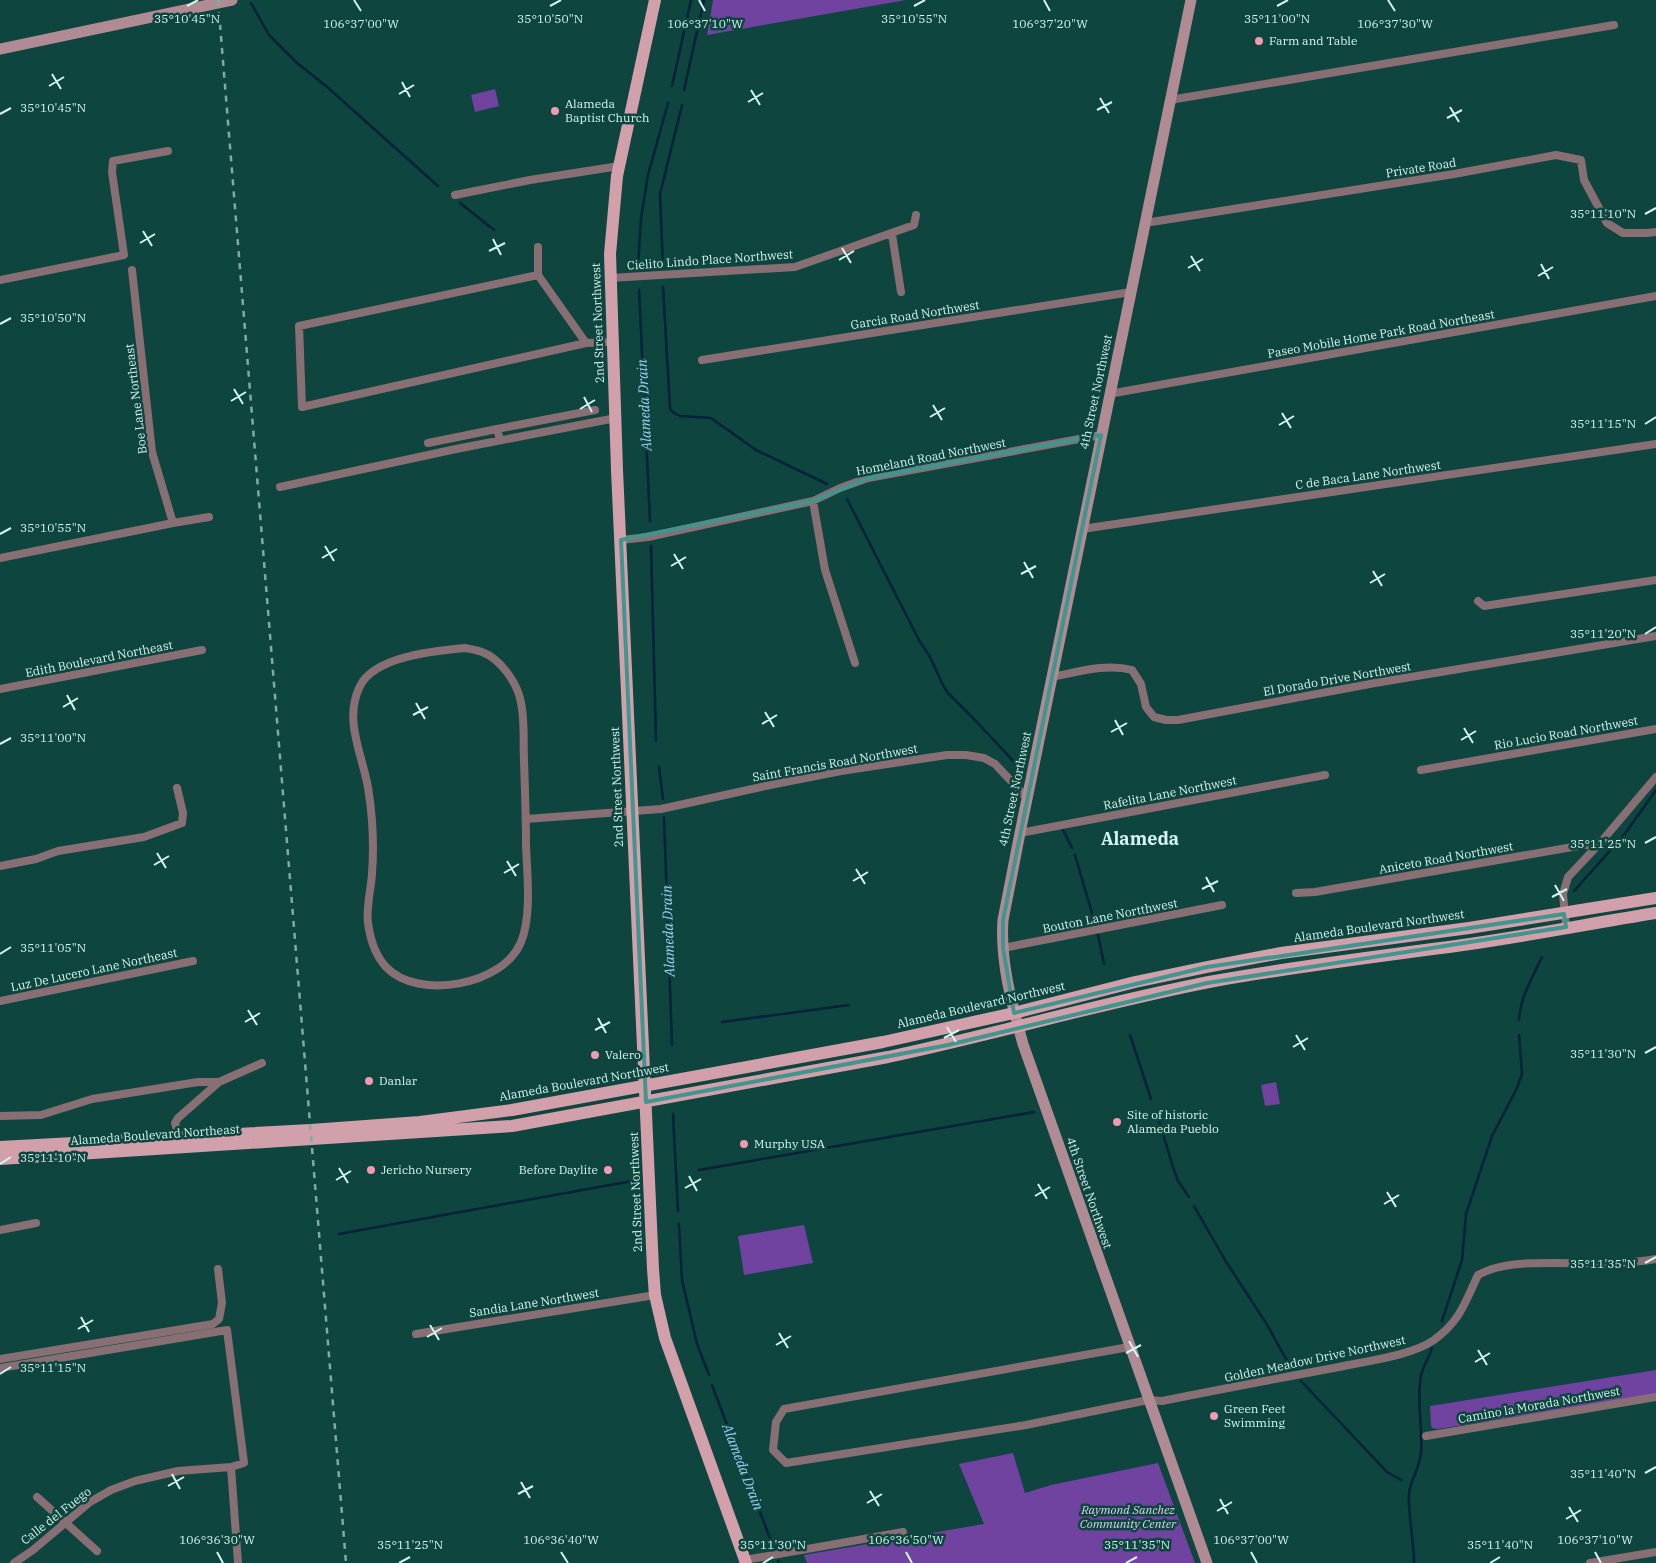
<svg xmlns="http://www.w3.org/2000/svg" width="1656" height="1563" font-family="'IBM Plex Serif',serif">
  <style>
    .green { fill: #7043a1 }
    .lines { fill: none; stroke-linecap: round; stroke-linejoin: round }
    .stream { stroke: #00223a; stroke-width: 2.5 }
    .street { stroke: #886f74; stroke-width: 8 }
    .secondary { stroke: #b18b93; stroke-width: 11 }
    .primary { stroke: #d2a0ab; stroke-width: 12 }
    .rail { stroke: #80aaa5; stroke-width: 2.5; stroke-dasharray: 6 6; stroke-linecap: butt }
    .marked { fill: none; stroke: #40968e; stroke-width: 4; stroke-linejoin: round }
    .ticks { fill: none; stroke: #d3f4ef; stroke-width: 2 }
    .poi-dot { fill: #f29ab0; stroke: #0e453f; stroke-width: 2 }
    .labels { text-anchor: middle; stroke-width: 5; stroke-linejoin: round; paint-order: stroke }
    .poi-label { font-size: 12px; fill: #d3f4ef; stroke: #0e453f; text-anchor: start }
    .street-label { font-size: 12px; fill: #d3f4ef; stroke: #0e453f }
    .park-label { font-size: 12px; font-style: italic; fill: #dcd2ec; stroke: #0e453f }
    .water-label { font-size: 14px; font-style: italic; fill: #a0cff6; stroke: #0e453f }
    .district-label { font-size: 18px; font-weight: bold; fill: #d3f4ef; stroke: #0e453f }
    .ticks-label { font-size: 12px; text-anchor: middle; fill: #d3f4ef; stroke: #0e453f; stroke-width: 5; stroke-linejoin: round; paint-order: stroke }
  </style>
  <rect width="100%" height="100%" fill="#0e453f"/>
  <path class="green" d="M713,0H906L707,35Z
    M495,89L499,106L475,112L471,95Z
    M1276,1082L1280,1104L1265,1106L1261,1085Z
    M804,1225L813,1263L744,1275L738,1236Z
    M1656,1370V1395L1438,1429L1432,1428L1431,1425L1430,1406Z
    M1013,1453L1025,1493L1051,1485L1158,1463L1195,1563H807L804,1555L984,1524L959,1464Z"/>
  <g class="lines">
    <path class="stream" d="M251,3L269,35L297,63L326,86L438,186
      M672,86L691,0
      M684,90L704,0
      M460,203L494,230
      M638,267L641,218L648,175L668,103
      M663,268L660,194L682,105
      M663,287L670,409L674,413L680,416L711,418L756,450L827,484
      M639,290L650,521
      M847,499L919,640L930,657L943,685L948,693L971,716L1020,768
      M651,546L656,741
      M659,767L663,799
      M664,817L672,1045
      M1062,828L1072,848
      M1075,855L1096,927
      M1574,891L1624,835L1656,790
      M1098,935L1104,964
      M1519,1020C1520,998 1533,976 1542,957
      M722,1022L849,1005
      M1130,1035L1151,1099
      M673,1114L678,1211
      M1158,1118L1174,1170L1178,1181L1189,1197
      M699,1170L1034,1112
      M1194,1206L1225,1260L1266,1323L1290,1366
      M679,1224L682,1280L697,1344L709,1375
      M339,1234L632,1181
      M1442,1321L1462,1260L1466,1214L1492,1136L1517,1088L1522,1074L1519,1035
      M1301,1381L1387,1472L1401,1480
      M712,1385L774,1549
      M778,1561L779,1563
      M1414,1563C1414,1540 1408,1517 1409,1494C1410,1480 1420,1468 1421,1453C1423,1427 1416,1402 1421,1376C1423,1366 1429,1358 1432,1348"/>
    <path class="street" d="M1170,100L1614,25
      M455,195L530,180L619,166
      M1145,223L1454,174L1556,155L1581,160L1584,180L1607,223L1623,233H1647L1656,232
      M892,234L901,292
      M132,270L152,452L173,523
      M538,275V247
      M610,278L795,267L914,225L916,215
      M0,280L124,255L112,172L113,161L168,151
      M586,343L538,275L299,326L302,407L586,343L613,342
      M702,360L1131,292
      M1109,394L1656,296
      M500,440L497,429L595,410
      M428,443L497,429
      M280,487L456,449L616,418
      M813,501L825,570L855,663
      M1082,529L1656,444
      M621,540L648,537L813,501L840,488L868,478L1101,435
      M0,558L173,523L209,517
      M1478,601L1484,606L1656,580
      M465,648C470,649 477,650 482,652C501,659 518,684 521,703C525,721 523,742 524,761C525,789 526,817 526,845C527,873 532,916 521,942C504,985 418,1001 386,967C375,955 370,938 368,923C366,907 371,889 372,874C374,847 373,821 369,794C365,759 342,722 360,686C375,656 435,651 465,648Z
      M1052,677C1078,672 1106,663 1132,670L1141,684L1146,707L1154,717L1166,720H1178L1375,683L1656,636
      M0,689L202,650
      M1421,770L1656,729
      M526,819L661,809L770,785L841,771L947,755H966L984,758L995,764L1027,798
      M1020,833L1325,775
      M0,866L36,859L58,851L144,837L182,823L183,813L177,788
      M1296,893L1315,892L1601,842
      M1566,927L1563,894L1568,877L1601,842L1656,777
      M1003,948L1222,905
      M0,1001L193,961
      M0,1116L41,1115L92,1099L198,1082H219L262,1063
      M179,1137L175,1123L178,1118L219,1082
      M0,1230L36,1223
      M416,1334L655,1295
      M1129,1347L784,1409L776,1422L773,1450L786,1463L1026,1425L1148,1400L1162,1401C1221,1389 1280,1378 1339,1367C1366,1361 1411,1356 1434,1340C1460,1321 1465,1303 1478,1275C1502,1262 1530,1263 1557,1263C1590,1263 1623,1265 1656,1259
      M0,1359L213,1324L219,1319L222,1303L218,1269
      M0,1368L227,1330L244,1463L231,1467L178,1471L135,1481L111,1490L90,1502L33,1550L14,1563
      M1426,1436L1656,1397
      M231,1467L238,1563
      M37,1497L97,1551
      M745,1560L903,1532
      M1590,1563L1656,1552"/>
    <path class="secondary" d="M1191,0L1020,833L1003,920C1000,962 1012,1004 1023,1044L1207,1563
      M0,49L232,0"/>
    <path class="primary" d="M655,0L617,176L610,254L617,470L653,1269L655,1295L665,1338L746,1563
      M0,1147L311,1130L420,1122L512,1110L883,1042L1014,1013L1135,982L1207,967L1281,953L1469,928L1656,898
      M0,1159L512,1126L888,1057C996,1034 1101,1003 1209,982C1296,966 1383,956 1470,944C1532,935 1594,923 1656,913"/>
    <path class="rail" d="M218,0L346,1563"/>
  </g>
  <path class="marked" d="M1101,435L1003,920V948L1014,1013L1207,967L1564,914L1566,927L1207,983L948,1045L646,1102L621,540L813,501L868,478Z"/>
  <path class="ticks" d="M354,0L361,11M699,0L705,11M1044,0L1050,11M1388,0L1395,11M187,6L198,0M550,6L561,0M914,6L925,0M1277,6L1288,0M52,74L61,89M402,82L410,97M49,86L64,77M751,90L760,105M399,94L414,85M1100,98L1109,113M748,102L763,93M1450,107L1459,122M1097,110L1112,102M0,114L11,108M1447,118L1462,110M1645,214L1656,208M143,231L152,246M493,239L501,255M140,243L155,234M842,248L851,263M489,251L505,243M1191,256L1200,271M839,260L854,251M1541,264L1549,279M1188,268L1203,259M1538,276L1553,267M0,324L11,318M234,389L243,404M584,397L592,412M231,401L246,392M933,405L942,420M580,409L595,400M1282,413L1291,428M930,417L945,408M1645,424L1656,417M1279,425L1294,416M0,534L11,528M325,546L334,561M674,554L683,569M322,558L337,549M1024,562L1033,578M671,566L686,557M1373,571L1382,586M1021,574L1036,566M1370,583L1385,574M1645,634L1656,627M67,695L75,710M416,703L425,719M63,707L78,698M765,712L774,727M413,715L428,707M1115,720L1123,735M762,724L777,715M1464,728L1473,743M1111,732L1127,723M1461,740L1476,731M0,744L11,738M1645,843L1656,837M157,853L166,868M507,861L516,876M154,865L169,856M856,869L865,884M504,873L519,864M1206,877L1214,892M853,881L868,872M1555,885L1564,901M1202,889L1218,881M1552,897L1567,889M0,954L11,947M248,1010L257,1025M598,1018L606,1033M245,1022L260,1013M947,1027L956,1042M595,1030L610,1022M1296,1035L1305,1050M944,1038L959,1030M1293,1047L1308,1038M1645,1053L1656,1047M0,1164L11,1157M339,1168L348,1183M689,1176L697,1191M336,1180L351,1171M1038,1184L1047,1199M685,1188L701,1179M1387,1192L1396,1207M1035,1196L1050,1187M1384,1204L1399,1195M1645,1263L1656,1257M81,1317L89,1332M430,1325L439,1340M78,1329L93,1320M779,1333L788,1348M427,1337L442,1328M1129,1341L1138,1357M776,1345L791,1336M1478,1350L1487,1365M1126,1353L1141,1345M1475,1362L1490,1353M0,1374L11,1367M1645,1473L1656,1467M172,1474L180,1489M521,1482L530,1498M168,1486L184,1477M870,1491L879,1506M518,1494L533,1486M1220,1499L1228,1514M867,1503L882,1494M1569,1507L1578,1522M1217,1511L1232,1502M1566,1519L1581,1510M217,1552L223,1563M561,1552L568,1563M906,1552L912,1563M1251,1552L1257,1563M1595,1552L1601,1563M399,1563L410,1557M763,1563L773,1557M1126,1563L1137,1557M1490,1563L1500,1557"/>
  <g class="poi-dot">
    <circle cx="1259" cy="41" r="5"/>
    <circle cx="555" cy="111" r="5"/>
    <circle cx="595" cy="1055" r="5"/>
    <circle cx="369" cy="1081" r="5"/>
    <circle cx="1117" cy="1122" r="5"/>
    <circle cx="744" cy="1144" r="5"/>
    <circle cx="371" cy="1170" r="5"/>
    <circle cx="608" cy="1170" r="5"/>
    <circle cx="1214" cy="1416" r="5"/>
  </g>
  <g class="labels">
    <g class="poi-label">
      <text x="1269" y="45">Farm and Table</text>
      <text x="565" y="108">Alameda<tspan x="565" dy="14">Baptist Church</tspan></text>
      <text x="605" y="1059">Valero</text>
      <text x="379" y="1085">Danlar</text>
      <text x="1127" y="1119">Site of historic<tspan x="1127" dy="14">Alameda Pueblo</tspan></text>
      <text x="754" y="1148">Murphy USA</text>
      <text x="381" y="1174">Jericho Nursery</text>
      <text x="598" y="1174" text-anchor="end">Before Daylite</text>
      <text x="1224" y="1413">Green Feet<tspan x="1224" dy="14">Swimming</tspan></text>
    </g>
    <g class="street-label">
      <text transform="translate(1421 168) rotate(-9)" y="4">Private Road</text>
      <text transform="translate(710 260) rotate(-4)" y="4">Cielito Lindo Place Northwest</text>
      <text transform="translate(915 315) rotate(-9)" y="4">Garcia Road Northwest</text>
      <text transform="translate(598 323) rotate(-92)" y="4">2nd Street Northwest</text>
      <text transform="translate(1381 334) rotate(-10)" y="4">Paseo Mobile Home Park Road Northeast</text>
      <text transform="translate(1096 392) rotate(-78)" y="4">4th Street Northwest</text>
      <text transform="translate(136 399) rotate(-97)" y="4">Boe Lane Northeast</text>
      <text transform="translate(931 457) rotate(-11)" y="4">Homeland Road Northwest</text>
      <text transform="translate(1368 475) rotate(-8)" y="4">C de Baca Lane Northwest</text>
      <text transform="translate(99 659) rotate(-11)" y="4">Edith Boulevard Northeast</text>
      <text transform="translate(1337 679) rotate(-10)" y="4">El Dorado Drive Northwest</text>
      <text transform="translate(1566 733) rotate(-10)" y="4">Rio Lucio Road Northwest</text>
      <text transform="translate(835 763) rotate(-10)" y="4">Saint Francis Road Northwest</text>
      <text transform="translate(617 787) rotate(-92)" y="4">2nd Street Northwest</text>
      <text transform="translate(1015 789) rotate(-78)" y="4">4th Street Northwest</text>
      <text transform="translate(1170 793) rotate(-11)" y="4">Rafelita Lane Northwest</text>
      <text transform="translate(1446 858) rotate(-10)" y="4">Aniceto Road Northwest</text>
      <text transform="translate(1110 916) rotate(-11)" y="4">Bouton Lane Nortthwest</text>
      <text transform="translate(1379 926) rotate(-8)" y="4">Alameda Boulevard Northwest</text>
      <text transform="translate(94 970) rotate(-12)" y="4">Luz De Lucero Lane Northeast</text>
      <text transform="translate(981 1005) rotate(-13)" y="4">Alameda Boulevard Northwest</text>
      <text transform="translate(584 1082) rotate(-10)" y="4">Alameda Boulevard Northwest</text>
      <text transform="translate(155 1135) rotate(-4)" y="4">Alameda Boulevard Northeast</text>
      <text transform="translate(636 1192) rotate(-92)" y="4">2nd Street Northwest</text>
      <text transform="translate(1089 1193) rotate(71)" y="4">4th Street Northwest</text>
      <text transform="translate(534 1303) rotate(-9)" y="4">Sandia Lane Northwest</text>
      <text transform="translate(1315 1359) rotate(-12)" y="4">Golden Meadow Drive Northwest</text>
      <text transform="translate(1539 1405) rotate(-10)" y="4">Camino la Morada Northwest</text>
      <text transform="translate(56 1516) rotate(-38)" y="4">Calle del Fuego</text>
    </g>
    <g class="park-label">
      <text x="1128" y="1514">Raymond Sanchez<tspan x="1128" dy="14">Community Center</tspan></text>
    </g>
    <g class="water-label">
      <text transform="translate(644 405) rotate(-93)" y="5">Alameda Drain</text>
      <text transform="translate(668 931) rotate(-92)" y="5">Alameda Drain</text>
      <text transform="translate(743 1467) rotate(69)" y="5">Alameda Drain</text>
    </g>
    <g class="district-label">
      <text x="1140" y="845">Alameda</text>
    </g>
  </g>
  <g class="ticks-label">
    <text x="1277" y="23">35°11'00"N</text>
    <text x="187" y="23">35°10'45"N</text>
    <text x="550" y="23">35°10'50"N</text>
    <text x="914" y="23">35°10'55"N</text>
    <text x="705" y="28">106°37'10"W</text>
    <text x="361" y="28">106°37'00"W</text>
    <text x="1050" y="28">106°37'20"W</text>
    <text x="1395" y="28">106°37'30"W</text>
    <text x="53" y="112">35°10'45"N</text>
    <text x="1603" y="218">35°11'10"N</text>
    <text x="53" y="322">35°10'50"N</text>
    <text x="1603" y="428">35°11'15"N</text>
    <text x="53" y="532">35°10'55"N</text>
    <text x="1603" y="638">35°11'20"N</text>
    <text x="53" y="742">35°11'00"N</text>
    <text x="1603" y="848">35°11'25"N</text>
    <text x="53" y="952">35°11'05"N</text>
    <text x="1603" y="1058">35°11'30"N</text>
    <text x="53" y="1162">35°11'10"N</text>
    <text x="1603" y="1268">35°11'35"N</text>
    <text x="53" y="1372">35°11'15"N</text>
    <text x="1603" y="1478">35°11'40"N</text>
    <text x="217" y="1544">106°36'30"W</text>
    <text x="561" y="1544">106°36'40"W</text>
    <text x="906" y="1544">106°36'50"W</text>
    <text x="1251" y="1544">106°37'00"W</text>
    <text x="1595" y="1544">106°37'10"W</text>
    <text x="410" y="1549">35°11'25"N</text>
    <text x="773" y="1549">35°11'30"N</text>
    <text x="1137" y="1549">35°11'35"N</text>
    <text x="1500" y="1549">35°11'40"N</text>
  </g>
</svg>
